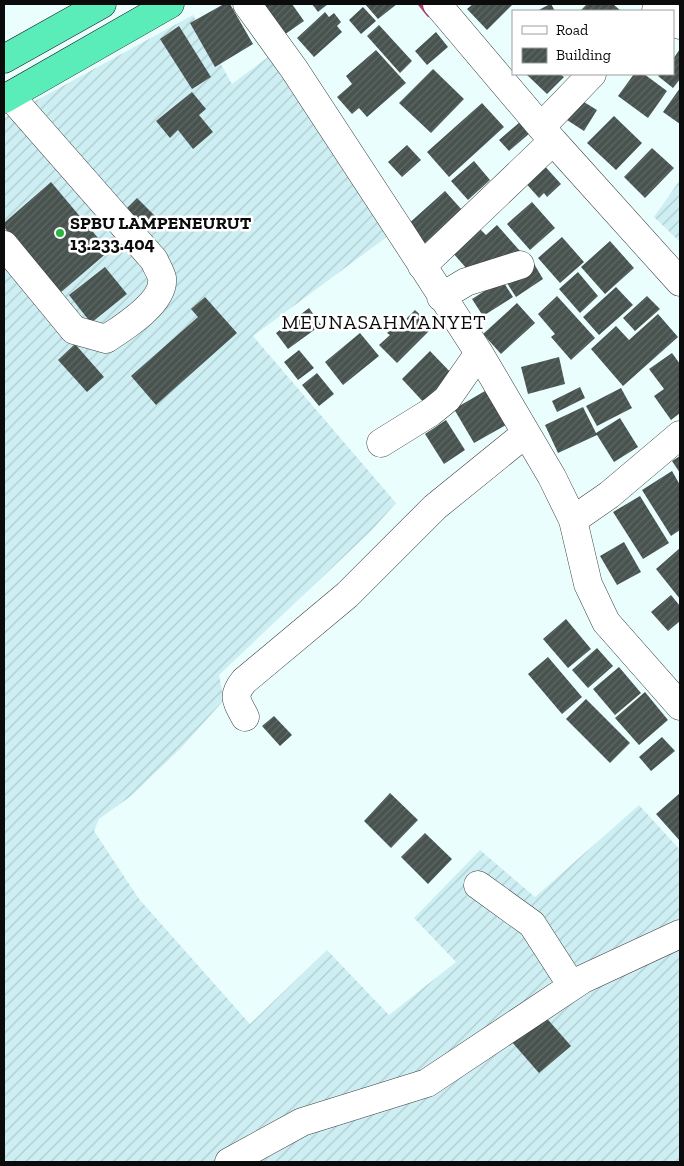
<svg xmlns="http://www.w3.org/2000/svg" width="684" height="1166" font-family="'Zilla Slab',serif">
  <style>
    .farmland { fill: url(#farmland-furrows) }
    .lines { fill: none; stroke-linecap: round; stroke-linejoin: round }
    .stream { stroke: #c63d76; stroke-width: 6 }
    .building { fill: url(#building-hatch) }
    .minor-casing { stroke: #3e3e3e; stroke-width: 29 }
    .highway-casing { stroke: #1c1c1c; stroke-width: 29 }
    .minor { stroke: #fff; stroke-width: 28 }
    .highway { stroke: #5aedb9; stroke-width: 28 }
    .poi-dot { fill: #2bb43e; stroke: #fff; stroke-width: 2 }
    .labels { text-anchor: middle; stroke-width: 5; stroke-linejoin: round; paint-order: stroke }
    .poi-label { font-size: 18px; font-weight: bold; fill: #0b0b0b; stroke: #fff; text-anchor: start }
    .quarter-label { font-size: 20px; letter-spacing: 1px; fill: #0b0b0b; stroke: #fff }
  </style>
  <defs>
    <pattern id="farmland-furrows" width="10" height="10" patternUnits="userSpaceOnUse" patternTransform="scale(1.25)"><rect width="10" height="10" fill="#cdeef2"/><path d="M-1 1l2-2M0 10L10 0M9 11l2-2" fill="none" stroke="#afcbce"/></pattern>
    <pattern id="building-hatch" width="6" height="6" patternUnits="userSpaceOnUse" patternTransform="scale(1.25)"><rect width="6" height="6" fill="#48534f"/><path d="M-1 1l2-2M0 6l6-6M5 7l2-2" fill="none" stroke="#5e6764"/></pattern>
  </defs>
  <rect width="100%" height="100%" fill="#ebfefe"/>
  <path class="farmland" d="M193,15L232,84L272,54L399,228L253,336L396,503L371,531L219,675L224,700L181,748L131,796L99,819L94,831L139,899L250,1024L327,950L389,1015L456,962L414,918L480,850L535,897L639,805L680,850V1162H4V118Z
    M680,180V242L654,217Z"/>
  <g class="lines">
    <path class="stream" d="M421,4L429,14"/>
  </g>
  <path class="building" d="M224,4H230L253,44L215,67L190,23Z
    M258,4H292L304,21L281,37Z
    M312,4H328L318,12Z
    M365,4H397L378,19Z
    M473,4H513L487,30L467,9Z
    M551,4L555,11H537L550,4Z
    M587,4H613L621,11H580Z
    M363,7L376,21L361,34L349,20Z
    M325,12L329,17L334,13L341,22L337,26L342,32L314,57L297,38Z
    M379,25L412,61L400,73L367,36Z
    M179,26L211,77L192,89L160,39Z
    M436,32L448,47L427,65L415,51Z
    M680,49V79L673,88L658,76L660,74H673V59Z
    M376,50L406,83L367,117L359,108L352,114L337,97L352,84L346,76Z
    M433,69L464,99L431,133L399,103Z
    M526,74H560L564,77L547,94Z
    M634,74H644L667,91L648,118L618,96Z
    M680,88V124L663,112Z
    M192,92L206,109L199,115L213,132L193,149L178,130L170,138L156,121Z
    M579,99L597,110L584,131L567,120Z
    M482,103L504,127L449,177L427,152Z
    M614,116L642,143L616,170L587,143Z
    M520,122L530,133L509,151L499,140Z
    M407,145L421,160L402,177L388,162Z
    M652,148L674,168L645,198L624,177Z
    M474,161L490,180L468,200L451,181Z
    M541,162L561,184L547,197L544,193L539,198L522,179Z
    M51,182L109,251L60,293L4,227V223Z
    M445,191L462,210L423,245L406,226Z
    M137,198L157,218L145,230L125,210Z
    M532,202L555,228L530,250L507,224Z
    M497,225L520,251L500,268L475,278L452,252L479,228L486,235Z
    M562,237L584,262L560,283L538,258Z
    M610,241L634,268L605,294L581,267Z
    M533,262L543,279L516,297L505,280Z
    M105,267L127,294L91,323L69,295Z
    M578,272L598,296L580,313L559,289Z
    M502,280L513,297L483,316L472,299Z
    M616,287L633,305L599,335L583,317Z
    M557,296L595,338L571,360L551,337L555,334L538,314Z
    M647,296L660,309L635,331L623,318Z
    M205,297L237,333L156,405L131,376L198,317L191,309Z
    M517,303L535,323L501,354L483,334Z
    M309,308L321,325L288,349L276,333Z
    M415,310L433,327L397,363L379,345L390,335L387,333L397,323L399,326Z
    M658,314L678,337L623,386L591,349L616,326L629,340Z
    M360,333L379,356L343,385L325,362Z
    M75,344L104,377L87,392L58,360Z
    M299,350L314,368L298,380L284,362Z
    M430,351L457,379L428,407L402,379Z
    M672,353L680,364V413L671,420L654,396L664,389L649,369Z
    M559,357L565,384L528,394L521,367Z
    M317,373L334,394L319,406L302,385Z
    M580,387L585,398L557,412L552,401Z
    M621,388L632,408L597,426L586,406Z
    M485,391L506,425L474,443L454,409Z
    M583,407L596,433L620,418L638,447L614,462L597,435L558,453L545,425Z
    M446,420L465,450L444,464L425,434Z
    M680,456V473L672,461Z
    M672,471L680,485V530L671,536L642,490Z
    M640,496L669,543L643,559L613,512Z
    M624,542L641,572L617,585L600,556Z
    M680,548V599L656,569Z
    M671,595L680,606V621L668,631L651,612Z
    M566,619L591,649L568,668L543,639Z
    M597,648L613,666L588,688L572,670Z
    M548,657L582,697L562,714L528,674Z
    M619,667L641,693L615,715L593,689Z
    M645,692L668,720L639,745L615,718Z
    M586,699L630,743L610,763L566,719Z
    M274,716L292,735L280,746L262,726Z
    M662,737L675,751L651,771L639,757Z
    M390,793L418,820L391,848L364,821Z
    M680,793V841L656,814Z
    M425,833L452,859L428,884L401,857Z
    M543,1014L571,1046L539,1073L511,1041Z"/>
  <g class="lines">
    <g class="minor-casing">
      <path id="minor" d="M247,4L294,69L404,237L479,353L552,477L573,520L588,584L606,622L680,706
        M437,4L553,141L680,282
        M656,11L661,7L657,4
        M673,18L680,25
        M541,127L592,74
        M4,245L74,330L106,339C123,328 165,302 162,278C161,273 156,265 154,260L10,96
        M422,266L553,141
        M441,297L466,282L520,265
        M381,443L431,412L447,399L479,353
        M573,520L609,495L680,435
        M245,717C236,700 232,696 244,681L347,595L435,507L525,434
        M478,885L532,924L572,986
        M229,1162L302,1122L427,1083L583,979L680,934"/>
    </g>
    <g class="highway-casing">
      <path id="highway" d="M4,59L102,4
        M4,99L170,4"/>
    </g>
    <use href="#minor" class="minor"/>
    <use href="#highway" class="highway"/>
  </g>
  <circle class="poi-dot" cx="60" cy="233" r="5"/>
  <g class="labels">
    <g class="poi-label">
      <text x="70" y="229">SPBU LAMPENEURUT<tspan x="70" dy="21">13.233.404</tspan></text>
    </g>
    <g class="quarter-label">
      <text x="384" y="329">MEUNASAHMANYET</text>
    </g>
  </g>
  <rect width="684" height="1166" fill="none" stroke="#0b0b0b" stroke-width="10"/>
  <rect x="512" y="10" width="162" height="65" fill="#ffffff" stroke="#9d9d9d"/>
  <rect x="522" y="26" width="25" height="8" fill="#ffffff" stroke="#9d9d9d"/>
  <text x="556" y="35" font-size="15" fill="#0b0b0b">Road</text>
  <rect x="522" y="48" width="25" height="15" fill="url(#building-hatch)" stroke="#9d9d9d"/>
  <text x="556" y="60" font-size="15" fill="#0b0b0b">Building</text>
</svg>
